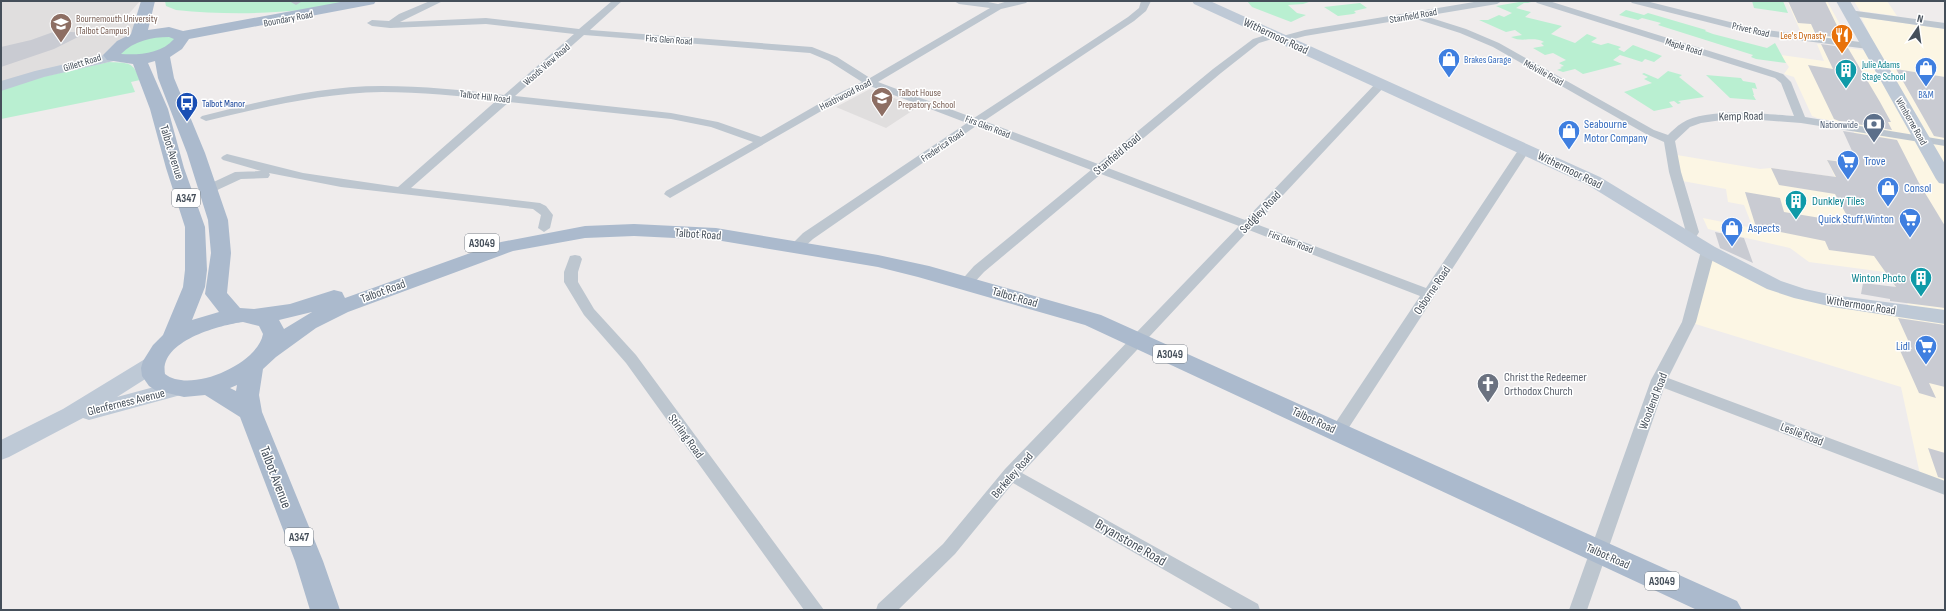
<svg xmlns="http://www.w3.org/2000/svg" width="1946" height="611" font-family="'Sofia Sans Condensed',sans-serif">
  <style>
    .commercial { fill: #fcf6e4 }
    .education { fill: #e0dede }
    .green { fill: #b9efd1 }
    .building { fill: #c9cbd2 }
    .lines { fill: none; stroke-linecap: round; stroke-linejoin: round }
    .street { fill: #bdc6cf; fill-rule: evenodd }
    .secondary { fill: #bec9d6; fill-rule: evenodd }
    .primary { fill: #abbacd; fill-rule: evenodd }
    .labels { text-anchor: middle; stroke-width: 3; stroke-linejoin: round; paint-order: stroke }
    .far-street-label { font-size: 10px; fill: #454f5a; stroke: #fff }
    .far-education-label { font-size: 10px; fill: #785e54; stroke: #fff; text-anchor: start }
    .far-food-label { font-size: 10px; fill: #c56008; stroke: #fff; text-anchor: end }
    .far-shop-label { font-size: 10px; fill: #366cbe; stroke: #fff; text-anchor: start }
    .far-culture-label { font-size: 10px; fill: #0d838f; stroke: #fff; text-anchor: start }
    .far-transit-label { font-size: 10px; fill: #164399; stroke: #fff; text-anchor: start }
    .far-service-label { font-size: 10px; fill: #4e5e75; stroke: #fff; text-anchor: end }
    .shield { fill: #fff; stroke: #7d848c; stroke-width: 1 }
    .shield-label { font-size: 11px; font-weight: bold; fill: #454f5a }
    .street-label { font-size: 12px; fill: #454f5a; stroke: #fff }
    .shop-label { font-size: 12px; fill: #366cbe; stroke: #fff; text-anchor: start }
    .culture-label { font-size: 12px; fill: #0d838f; stroke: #fff; text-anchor: start }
    .worship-label { font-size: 12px; fill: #5b616d; stroke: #fff; text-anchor: start }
    .near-street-label { font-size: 14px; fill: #454f5a; stroke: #fff }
  </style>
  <rect width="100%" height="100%" fill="#efecec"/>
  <path class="commercial" d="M1793,1H1827L1843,30L1847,31L1854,43L1803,37L1788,3L1794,4Z
    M1854,1H1887L1897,16L1860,11Z
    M1861,17L1945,29V488L1921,479L1901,387L1689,322L1708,251L1774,285L1914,313L1885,272L1809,262L1790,248L1708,229L1703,218L1753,228L1744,205L1728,202L1726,189L1677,180L1671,154L1760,169L1771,168L1835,177L1827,160L1868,163L1850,124L1817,118L1812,116L1794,77L1784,74L1789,67L1781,55L1824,61L1817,44L1878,52Z"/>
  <path class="education" d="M1,1H140L126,17L145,14L143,23L112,53L1,86Z
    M870,89L918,107L886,128L836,107Z"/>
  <path class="green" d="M165,1H357C297,14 236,16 176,10L166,6Z
    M1247,1H1312L1303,4L1288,5L1297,13L1306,15L1291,22L1252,7Z
    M1525,1L1531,3H1524L1516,8L1531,12L1525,17L1562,26L1551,34L1575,43L1587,34L1597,38L1591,42L1601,45L1608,43L1621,47L1618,49L1624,52L1633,45L1662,56L1654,62L1645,59L1642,62L1620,55L1613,60L1622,64L1583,74L1575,69L1563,72L1557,70L1562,68L1560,67L1564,66L1559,63L1566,60L1553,53L1545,55L1533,48L1544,46L1541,43L1544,42C1533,36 1522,43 1511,37L1522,35L1515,30L1506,32L1479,20H1488L1499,15L1504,17L1512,13L1496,6Z
    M1752,1H1783L1788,13L1754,8Z
    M1360,3L1367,8L1354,11L1356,13L1353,14L1338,16L1324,7Z
    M1626,10L1644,15L1648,13L1706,30L1705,31L1713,34L1767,48L1775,43L1786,63L1756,59L1751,57L1753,55L1658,25L1661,23L1642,18L1638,20L1619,15Z
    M155,33L182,40L139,59L112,53Z
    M109,62C128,63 133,61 140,80L131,82L135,92L1,119V86Z
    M1668,71L1682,75L1679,77L1704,97L1678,101L1681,103L1678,104L1674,101L1669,102L1673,107L1654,111L1624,92L1652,83L1644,79L1648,77L1642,74L1644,73L1658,79Z
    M1706,75L1741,78L1743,81L1755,83L1757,89L1752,88L1754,95H1753L1756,100L1730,98Z"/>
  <path class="building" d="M1788,1H1825L1843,38L1816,35L1811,24L1798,23Z
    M56,31L86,33L54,49L1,67V47L31,40Z
    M1821,44L1848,48L1880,102L1891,122H1888L1892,130L1839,121L1834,119L1808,65L1833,69Z
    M1896,69L1945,77V138L1934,136Z
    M1843,131L1897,140L1919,183L1945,226V308L1890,301V299L1861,294L1863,283L1896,287L1874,256L1829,250L1825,241L1756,227L1745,192L1780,198L1784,212L1851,223L1835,194L1779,185L1771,168L1836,177L1827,160L1858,164Z
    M1715,232L1744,238L1753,263L1720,248Z
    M1898,318L1945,325V387L1929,383L1936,398L1919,393L1898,346L1912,349Z
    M1928,448L1945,453V479L1938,477Z"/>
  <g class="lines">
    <path class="street" d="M289,1H300L301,2L296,5Z
      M430,1H443L400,22L486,18L579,29L612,1H622L590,30L812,47L837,57L870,78L990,8L959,4L954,1H983L998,4L1008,1H1028L1026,3L1001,9L878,82L974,118L1128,17L1139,8L1141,1H1151L1146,11L1134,21L984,121L1098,164L1213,69L1253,39L1275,32L1278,33L1280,35L1278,37L1259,43L1221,73L1108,168L1245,220L1377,82H1385L1386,84L1385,86L1256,224L1426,288L1521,146H1529L1531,148L1344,435L1338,437L1332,435L1330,431L1420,296L1249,230L1022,473L1258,604L1260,610H1234L1013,483L955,554L898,610H876L878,604L943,544L1005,469L1239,226L1101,174L984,272L971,286H961L959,283L974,266L1091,170L976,126L813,239L801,250H791L789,247L803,233L967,123L870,86L837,102L670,198L664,194L666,191L753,142L711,127L671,119L509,102L411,188L540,203L546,206L553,215L550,228L544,232L538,228L541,215L533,209L341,187L269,173L270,175L268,178L241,179L213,192H205L203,189L205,186L235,172L261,171L223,160L221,158L223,156L227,154L303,173L398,187L497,100C459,96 421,92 382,92C323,93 264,107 206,121L200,118L202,116C261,101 321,86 382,86C423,86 463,90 504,95L574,34L486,24L390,28L372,26L367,23L372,20L389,21L399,14ZM584,35L810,53L829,61L862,82L829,98L761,137L718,122L671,113L515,96Z
      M1480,1H1502L1497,4L1425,16L1466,29L1499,43L1654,130L1668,135C1672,131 1677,126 1682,123C1706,107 1765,114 1794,116L1781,83L1775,78L1537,3L1535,1H1549L1783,74L1791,82L1805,117L1945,140V146L1801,123L1736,118L1701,123L1690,127L1675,141L1681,172L1699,232C1695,239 1691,244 1682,242L1681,239L1686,232L1669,172L1664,142L1646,134L1493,47L1460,33L1413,18L1305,36L1282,42L1277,39L1279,37L1305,30Z
      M1630,1H1646L1758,29L1868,43L1873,46L1868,49L1758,35L1632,3Z
      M1849,10L1945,23V29L1846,15L1844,13Z
      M1708,247L1713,248L1715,251L1696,322L1668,378L1945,481V495L1664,388L1587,610H1569L1651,380L1682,322L1701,251L1703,248Z
      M575,255L580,256L582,259L578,272V282L594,309L636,355L824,610H804L626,363L584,315L564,282V272L570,256Z"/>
    <path class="secondary" d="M1192,1H1210L1600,177L1715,247L1781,281L1805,289L1833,295L1945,310V324L1833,307L1794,298L1767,289L1701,255L1588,185L1194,4Z
      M1836,1H1850L1945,164V184L1939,183L1936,179Z
      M113,53L118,54L120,57L118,60L44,77L1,91V81L35,71Z
      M153,357L161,359L164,364L161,369L117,397L180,380L188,383L191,388L188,393L89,420L83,418L9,457L1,460V440L63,409L145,359Z"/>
    <path class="primary" d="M141,1H155L148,30L169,27L183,31L346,1H376L374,4L369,5L189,39L182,49L170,57L174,78L205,153L228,220L231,253L227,293L240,308L254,309L290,304L334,290L342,292L345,298L501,242L585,226L634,224L716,228L878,255L929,266L1101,315L1737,601L1742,610H1697L1085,325L918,277L878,267L716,240L634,236L585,238L513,251L348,312L316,328L276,357L263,369L259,395L262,412L323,561L340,610H310L295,561L240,417L205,395L184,397L155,390L149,386L142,376L141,368L143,361L153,345L163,335L183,287L185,270V227L166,168L150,109L133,64L107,60L103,55L117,41L131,34ZM169,37L174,39C161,54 139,55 121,54C134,41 151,37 169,37ZM155,61L158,78L187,153L208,220L211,253L205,294L219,312L192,320L205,287L207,270L205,227L184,168L168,109L148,63ZM312,312L284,329L279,320ZM243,322L259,326L263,334C258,364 190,394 165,374C159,341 220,325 243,322ZM237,385L236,391L230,388Z"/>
  </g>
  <defs>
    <g id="university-pin" transform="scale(1.15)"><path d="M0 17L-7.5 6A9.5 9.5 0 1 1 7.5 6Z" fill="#8d6e63" stroke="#fff"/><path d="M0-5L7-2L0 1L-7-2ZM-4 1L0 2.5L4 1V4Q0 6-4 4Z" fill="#fff"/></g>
    <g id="restaurant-pin" transform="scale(1.15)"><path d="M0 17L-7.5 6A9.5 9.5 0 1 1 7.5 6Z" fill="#e8710a" stroke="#fff"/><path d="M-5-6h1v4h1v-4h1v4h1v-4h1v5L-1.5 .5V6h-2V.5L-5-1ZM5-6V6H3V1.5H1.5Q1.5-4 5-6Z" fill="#fff"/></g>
    <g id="shop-pin" transform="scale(1.15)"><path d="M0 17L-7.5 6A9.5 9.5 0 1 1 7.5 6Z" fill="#3f7fe0" stroke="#fff"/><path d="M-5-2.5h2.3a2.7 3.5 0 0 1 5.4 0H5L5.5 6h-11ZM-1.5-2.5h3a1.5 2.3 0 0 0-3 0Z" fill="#fff"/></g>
    <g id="building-pin" transform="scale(1.15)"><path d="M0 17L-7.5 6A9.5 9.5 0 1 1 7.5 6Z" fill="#0f9aa8" stroke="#fff"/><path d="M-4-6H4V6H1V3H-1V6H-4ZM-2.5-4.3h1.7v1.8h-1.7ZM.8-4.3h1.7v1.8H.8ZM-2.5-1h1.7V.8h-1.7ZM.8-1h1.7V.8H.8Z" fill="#fff"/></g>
    <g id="school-pin" transform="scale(1.15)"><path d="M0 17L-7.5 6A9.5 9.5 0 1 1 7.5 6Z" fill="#8d6e63" stroke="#fff"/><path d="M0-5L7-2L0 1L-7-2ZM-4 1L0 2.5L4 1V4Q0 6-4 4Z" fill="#fff"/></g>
    <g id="bus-pin" transform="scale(1.15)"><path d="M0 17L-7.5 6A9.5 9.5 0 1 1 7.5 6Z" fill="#1a4fb4" stroke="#fff"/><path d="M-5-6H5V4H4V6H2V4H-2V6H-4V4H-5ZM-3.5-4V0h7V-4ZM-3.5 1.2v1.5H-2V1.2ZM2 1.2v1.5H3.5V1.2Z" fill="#fff"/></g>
    <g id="bank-pin" transform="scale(1.15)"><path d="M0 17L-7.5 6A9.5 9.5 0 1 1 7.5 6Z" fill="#5c6f8a" stroke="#fff"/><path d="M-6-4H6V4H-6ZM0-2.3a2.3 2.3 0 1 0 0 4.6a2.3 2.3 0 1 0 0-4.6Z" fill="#fff"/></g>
    <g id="supermarket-pin" transform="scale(1.15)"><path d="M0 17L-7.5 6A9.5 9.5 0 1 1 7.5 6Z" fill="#3f7fe0" stroke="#fff"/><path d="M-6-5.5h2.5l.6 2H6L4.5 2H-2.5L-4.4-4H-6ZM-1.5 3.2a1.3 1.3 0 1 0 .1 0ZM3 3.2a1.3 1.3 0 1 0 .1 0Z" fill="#fff"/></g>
    <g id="church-pin" transform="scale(1.15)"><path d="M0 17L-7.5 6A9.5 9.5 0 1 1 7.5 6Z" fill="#6b7280" stroke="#fff"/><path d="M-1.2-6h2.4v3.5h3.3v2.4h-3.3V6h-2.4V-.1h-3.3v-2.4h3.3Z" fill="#fff"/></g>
  </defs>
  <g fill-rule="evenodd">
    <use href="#university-pin" x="61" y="24"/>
    <use href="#restaurant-pin" x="1842" y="35"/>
    <use href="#shop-pin" x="1449" y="59"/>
    <use href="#shop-pin" x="1926" y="68"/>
    <use href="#building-pin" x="1846" y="70"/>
    <use href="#school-pin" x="882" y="98"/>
    <use href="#bus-pin" x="187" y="103"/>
    <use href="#bank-pin" x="1874" y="124"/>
    <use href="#shop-pin" x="1569" y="131"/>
    <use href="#supermarket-pin" x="1848" y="161"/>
    <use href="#shop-pin" x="1888" y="188"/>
    <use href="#building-pin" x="1796" y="201"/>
    <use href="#supermarket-pin" x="1910" y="219"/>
    <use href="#shop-pin" x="1732" y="228"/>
    <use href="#building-pin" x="1921" y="278"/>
    <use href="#supermarket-pin" x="1926" y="346"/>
    <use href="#church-pin" x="1488" y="384"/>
  </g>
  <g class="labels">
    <g class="far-street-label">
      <text transform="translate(1413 15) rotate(-10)" y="4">Stanfield Road</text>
      <text transform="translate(288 18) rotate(-11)" y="4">Boundary Road</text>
      <text transform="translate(1751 29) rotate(13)" y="4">Privet Road</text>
      <text transform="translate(669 39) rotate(4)" y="4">Firs Glen Road</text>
      <text transform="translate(1684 46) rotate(17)" y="4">Maple Road</text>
      <text transform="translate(82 62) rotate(-17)" y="4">Gillett Road</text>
      <text transform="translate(546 64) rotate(-41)" y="4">Woods View Road</text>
      <text transform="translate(1544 72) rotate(29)" y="4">Melville Road</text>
      <text transform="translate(845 94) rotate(-27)" y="4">Heathwood Road</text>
      <text transform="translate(485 96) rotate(7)" y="4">Talbot Hill Road</text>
      <text transform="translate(1912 121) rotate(60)" y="4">Wimborne Road</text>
      <text transform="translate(988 126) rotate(21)" y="4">Firs Glen Road</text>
      <text transform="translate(942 145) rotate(-34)" y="4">Frederica Road</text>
      <text transform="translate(1291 241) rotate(21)" y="4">Firs Glen Road</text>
    </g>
    <g class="far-education-label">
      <text x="76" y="22">Bournemouth University<tspan x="76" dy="12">(Talbot Campus)</tspan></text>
      <text x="898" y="96">Talbot House<tspan x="898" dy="12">Prepatory School</tspan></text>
    </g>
    <g class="far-food-label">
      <text x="1826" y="39">Lee's Dynasty</text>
    </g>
    <g class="far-shop-label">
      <text x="1464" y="63">Brakes Garage</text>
      <text x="1926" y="98" text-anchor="middle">B&amp;M</text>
    </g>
    <g class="far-culture-label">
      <text x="1862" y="68">Julie Adams<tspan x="1862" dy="12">Stage School</tspan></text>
    </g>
    <g class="far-transit-label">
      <text x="202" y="107">Talbot Manor</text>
    </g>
    <g class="far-service-label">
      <text x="1858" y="128">Nationwide</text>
    </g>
    <g class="shield">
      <rect x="172" y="189" width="28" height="18" rx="3"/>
      <rect x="465" y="234" width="34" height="18" rx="3"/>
      <rect x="1153" y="345" width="34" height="18" rx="3"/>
      <rect x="285" y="528" width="28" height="18" rx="3"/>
      <rect x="1645" y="572" width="34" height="18" rx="3"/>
    </g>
    <g class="shield-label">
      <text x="186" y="202">A347</text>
      <text x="482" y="247">A3049</text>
      <text x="1170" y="358">A3049</text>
      <text x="299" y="541">A347</text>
      <text x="1662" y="585">A3049</text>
    </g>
    <g class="street-label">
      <text transform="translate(1276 36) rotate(25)" y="4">Withermoor Road</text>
      <text transform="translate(1741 116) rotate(-1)" y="4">Kemp Road</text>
      <text transform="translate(172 152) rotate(73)" y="4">Talbot Avenue</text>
      <text transform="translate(1117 154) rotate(-40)" y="4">Stanfield Road</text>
      <text transform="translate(1570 170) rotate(26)" y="4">Withermoor Road</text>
      <text transform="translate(1260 212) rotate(-46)" y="4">Sedgley Road</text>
      <text transform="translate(698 234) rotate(4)" y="4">Talbot Road</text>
      <text transform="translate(1432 290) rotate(-56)" y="4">Osborne Road</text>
      <text transform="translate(383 291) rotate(-20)" y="4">Talbot Road</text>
      <text transform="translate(1015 297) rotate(16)" y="4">Talbot Road</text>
      <text transform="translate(1861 305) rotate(9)" y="4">Withermoor Road</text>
      <text transform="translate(1653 401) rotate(-69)" y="4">Woodend Road</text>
      <text transform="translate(126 402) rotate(-14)" y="4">Glenferness Avenue</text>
      <text transform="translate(1314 420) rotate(25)" y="4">Talbot Road</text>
      <text transform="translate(1802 434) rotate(21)" y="4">Leslie Road</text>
      <text transform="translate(686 436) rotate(54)" y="4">Stirling Road</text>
      <text transform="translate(1012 475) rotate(-49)" y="4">Berkeley Road</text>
      <text transform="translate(1608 556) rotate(24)" y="4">Talbot Road</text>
    </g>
    <g class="shop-label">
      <text x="1584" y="128">Seabourne<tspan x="1584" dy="14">Motor Company</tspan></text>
      <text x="1864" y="165">Trove</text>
      <text x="1904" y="192">Consol</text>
      <text x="1894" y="223" text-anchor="end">Quick Stuff Winton</text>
      <text x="1748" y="232">Aspects</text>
      <text x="1910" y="350" text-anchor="end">Lidl</text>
    </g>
    <g class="culture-label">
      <text x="1812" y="205">Dunkley Tiles</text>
      <text x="1906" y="282" text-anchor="end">Winton Photo</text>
    </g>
    <g class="worship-label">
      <text x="1504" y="381">Christ the Redeemer<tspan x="1504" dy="14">Orthodox Church</tspan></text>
    </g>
    <g class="near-street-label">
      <text transform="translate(276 477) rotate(69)" y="5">Talbot Avenue</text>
      <text transform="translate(1131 542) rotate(30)" y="5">Bryanstone Road</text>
    </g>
  </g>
  <rect width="1946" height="611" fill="none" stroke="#454f5a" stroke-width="4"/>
  <g transform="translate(1918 28) rotate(13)" stroke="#ffffff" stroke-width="3" paint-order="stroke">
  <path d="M0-3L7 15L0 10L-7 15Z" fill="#454f5a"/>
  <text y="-6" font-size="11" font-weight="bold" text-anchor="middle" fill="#454f5a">N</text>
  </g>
</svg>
